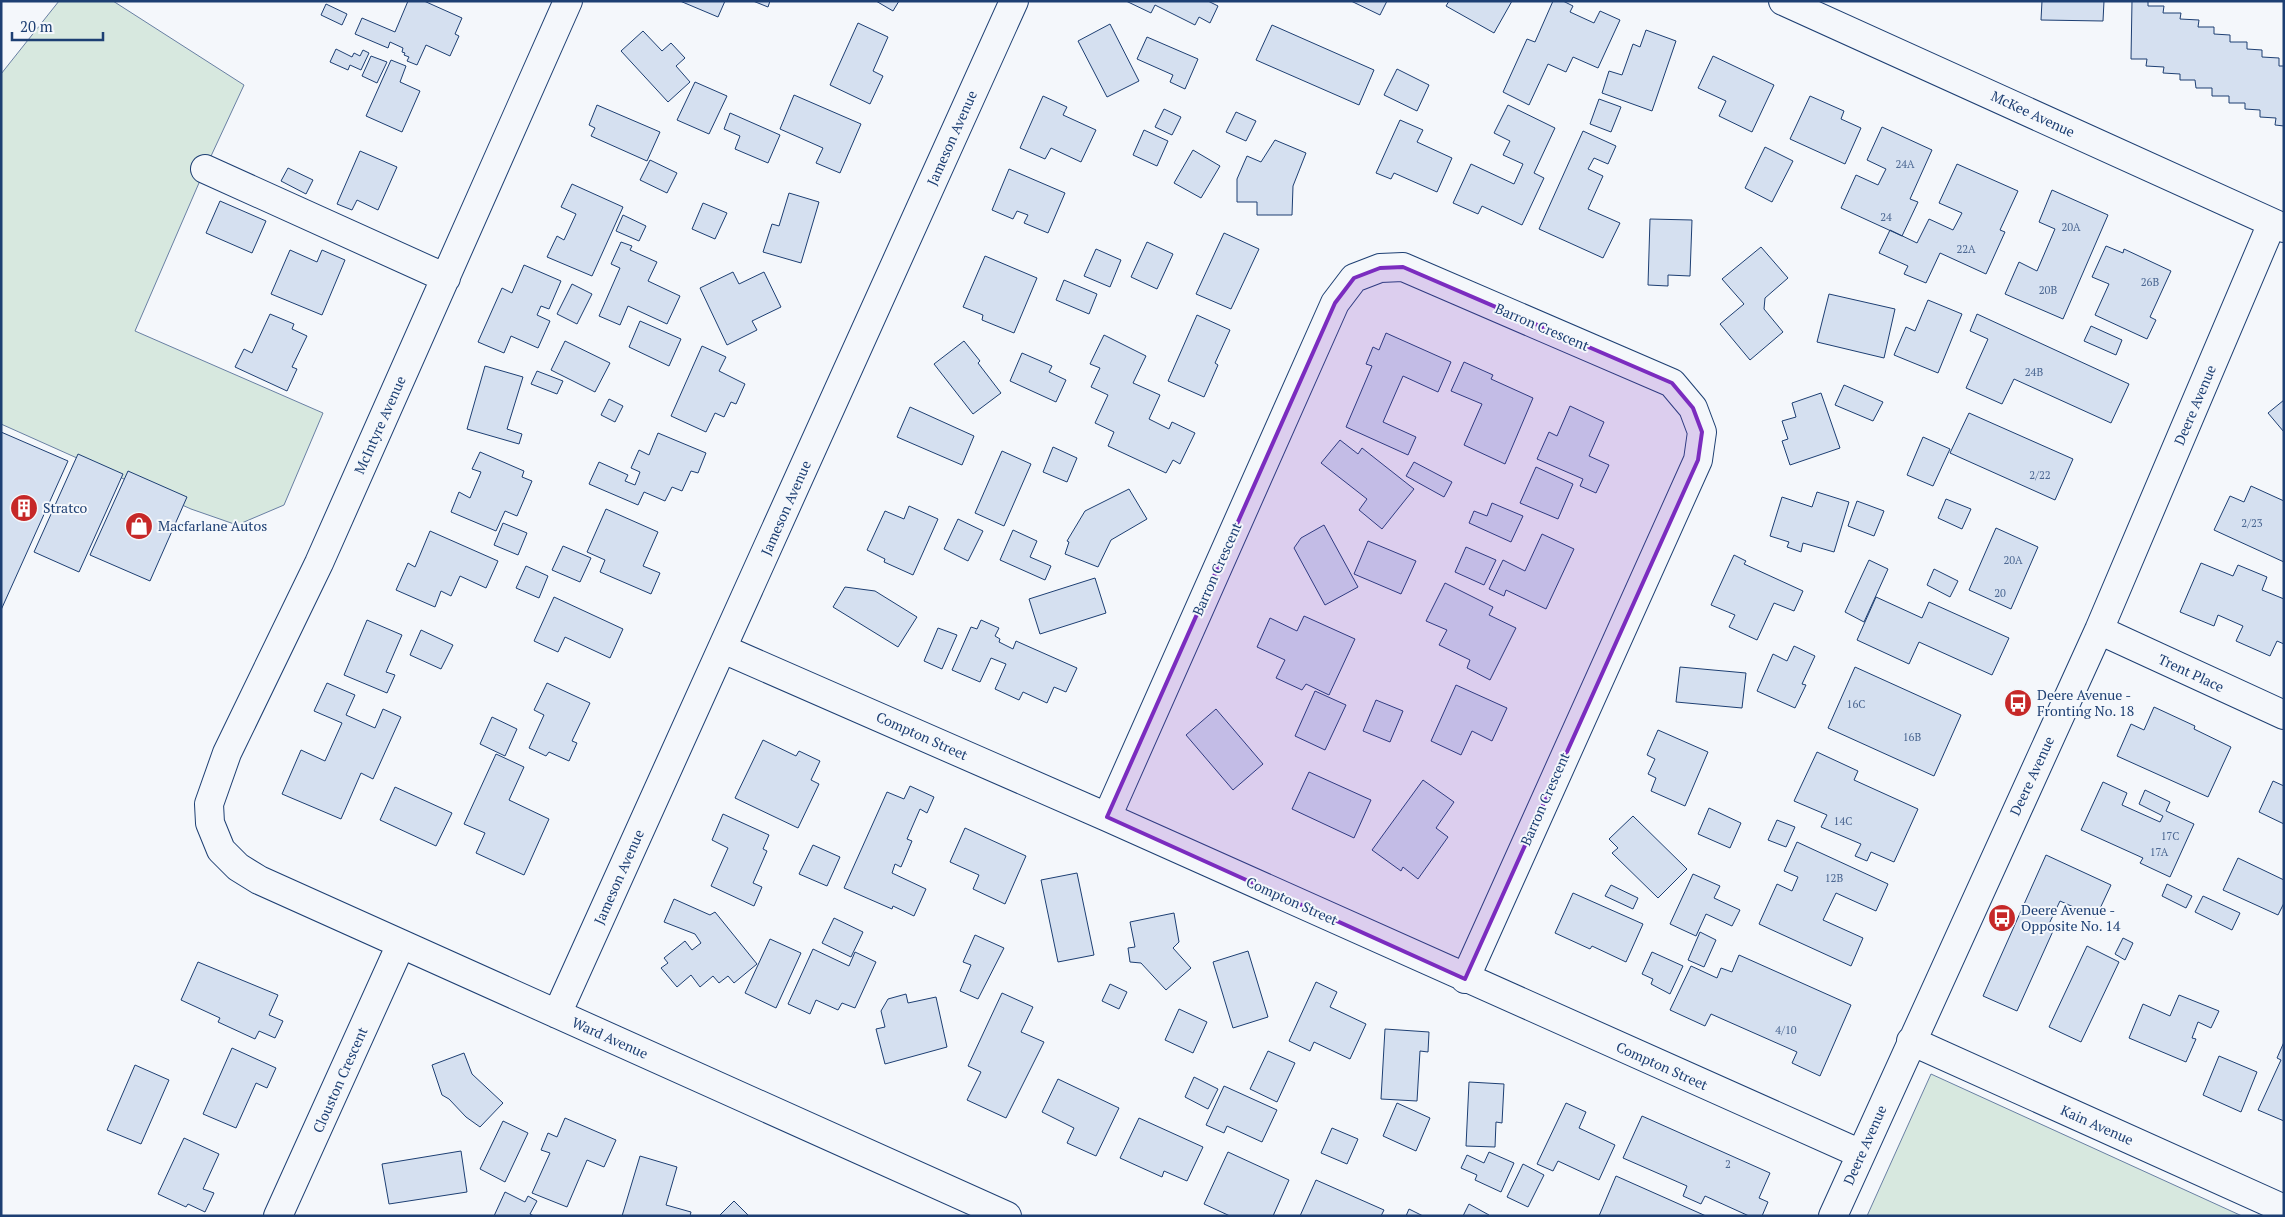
<svg xmlns="http://www.w3.org/2000/svg" width="2285" height="1217" font-family="'PT Serif',serif">
  <style>
    .green { fill: #d7e8df; stroke: #687fa3 }
    .building { fill: #d5e0f0; stroke: #1d3f73 }
    .lines { fill: none; stroke-linecap: round; stroke-linejoin: round }
    .minor-casing { stroke: #1d3f73; stroke-width: 30 }
    .minor { stroke: #f4f7fb; stroke-width: 28 }
    .marked { fill: #7b2cbf; fill-opacity: 0.2; stroke: #7b2cbf; stroke-width: 4; stroke-linejoin: round }
    .labels { text-anchor: middle; stroke-width: 4; stroke-linejoin: round; paint-order: stroke }
    .number-label { font-size: 11px; fill: #4b6792 }
    .street-label { font-size: 14px; fill: #1d3f73; stroke: #f4f7fb }
    .poi-label { font-size: 14px; fill: #1d3f73; stroke: #f4f7fb; text-anchor: start }
  </style>
  <rect width="100%" height="100%" fill="#f4f7fb"/>
  <path class="green" d="M59,1H113L244,85L205,169L135,331L323,413L284,505L237,525L191,509L1,424V74Z
    M1931,1074L2242,1216H1867Z"/>
  <path class="building" d="M408,1H424L462,18L455,34L459,36L450,56L426,45L417,65L407,61L409,57L404,55L405,53L402,52L403,48L390,42L388,48L355,34L362,18L395,32Z
    M680,1H725L718,17Z
    M753,1H770L768,7Z
    M876,1H899L893,11Z
    M1126,1H1208L1218,6L1210,23L1199,17L1195,25L1155,5L1151,13Z
    M1351,1H1387L1380,15Z
    M1449,1H1512L1494,33L1446,6Z
    M1553,1H1563L1573,6L1570,12L1594,23L1600,11L1620,20L1598,68L1573,57L1566,72L1548,64L1529,105L1503,92L1527,39L1535,42Z
    M2042,1H2104L2103,21L2041,20Z
    M2132,1H2148V6H2164L2163,13H2181L2180,19L2199,20L2198,27H2214V34L2230,35V42H2247V49L2262,50V57L2279,58V66H2284V126L2275,125L2276,118L2260,117V110L2245,109V103H2229V96H2212V88H2196L2195,80H2180V74L2163,73L2164,67L2146,66L2147,59H2131Z
    M326,4L347,14L342,25L321,15Z
    M858,23L888,37L873,71L883,76L870,104L830,85Z
    M1110,24L1139,81L1107,97L1078,41Z
    M1272,25L1374,70L1359,105L1256,60Z
    M1646,30L1676,41L1652,111L1602,93L1609,71L1622,75L1633,44L1640,47Z
    M643,31L662,51L671,43L685,58L676,66L690,82L668,102L621,51Z
    M1147,37L1198,59L1185,89L1170,82L1173,75L1137,59Z
    M336,49L352,57L354,53L360,56L363,50L369,53L361,70L350,65L348,70L330,62Z
    M371,56L387,62L377,83L362,76Z
    M1713,56L1774,85L1752,132L1719,116L1726,101L1698,88Z
    M391,60L406,66L400,82L420,91L402,132L366,116Z
    M1397,69L1429,85L1417,111L1384,95Z
    M695,82L727,96L709,134L677,120Z
    M794,95L861,124L840,173L816,163L823,148L780,129Z
    M1043,96L1067,107L1063,115L1096,130L1081,162L1051,148L1045,159L1020,148Z
    M1810,96L1844,111L1841,119L1861,128L1845,164L1790,139Z
    M1599,99L1621,107L1611,132L1590,124Z
    M597,105L660,132L647,161L591,136L595,128L589,125Z
    M1508,105L1555,128L1534,173L1544,178L1522,225L1482,206L1478,214L1453,203L1471,164L1514,184L1523,164L1503,155L1510,141L1494,133Z
    M1164,109L1181,117L1172,135L1155,127Z
    M1236,112L1256,121L1246,141L1226,132Z
    M730,113L780,135L768,163L735,149L740,136L724,129Z
    M1400,120L1423,130L1417,142L1452,158L1437,192L1394,173L1391,179L1376,173Z
    M1882,127L1932,150L1910,199L1918,202L1902,236L1841,208L1856,175L1878,185L1886,169L1867,160Z
    M1144,130L1168,141L1157,166L1133,155Z
    M1583,131L1616,146L1608,164L1594,158L1588,169L1603,176L1588,209L1620,223L1603,258L1539,229Z
    M1275,140L1306,153L1293,186L1292,215H1257V202H1237V179L1247,156L1261,162Z
    M1765,147L1793,161L1772,202L1745,188Z
    M1193,150L1220,166L1201,198L1174,183Z
    M360,151L397,167L378,210L357,200L352,210L337,204Z
    M650,160L677,173L667,193L640,180Z
    M1957,164L2018,191L2000,230L2005,232L1986,274L1940,253L1926,283L1904,274L1908,266L1879,253L1890,230L1917,243L1929,219L1953,230L1962,213L1939,203Z
    M288,168L313,180L306,194L281,181Z
    M1009,169L1065,193L1048,233L1024,223L1028,215L1017,211L1013,219L992,210Z
    M572,184L623,207L592,276L547,257L557,236L564,240L576,214L561,207Z
    M2052,190L2108,215L2063,319L2005,294L2019,262L2037,271L2055,229L2039,222Z
    M789,193L819,202L801,263L763,252L772,224L779,226Z
    M220,201L266,221L252,253L206,233Z
    M703,203L727,213L715,239L692,229Z
    M623,215L646,226L639,241L616,231Z
    M1650,219L1692,220L1690,276L1668,275V286L1648,285Z
    M1224,233L1259,249L1231,309L1196,294Z
    M621,242L632,246L630,250L657,262L648,281L680,296L667,324L628,306L620,325L599,316L620,268L611,264Z
    M1147,242L1173,254L1157,289L1131,277Z
    M2106,246L2123,253L2124,249L2171,271L2150,317L2156,320L2147,339L2095,315L2109,284L2092,277Z
    M1761,247L1788,278L1765,298L1764,309L1783,332L1750,360L1720,324L1744,304L1722,279Z
    M1096,249L1121,260L1110,287L1084,276Z
    M290,250L317,262L322,250L345,260L322,315L271,294Z
    M985,256L1037,278L1014,333L982,320L983,315L963,307Z
    M524,265L561,281L549,309L541,306L537,315L550,321L538,348L511,336L504,353L478,342L502,288L512,293Z
    M733,272L739,284L764,272L781,307L752,321L757,330L727,345L700,288Z
    M1064,280L1097,294L1089,314L1056,300Z
    M572,284L592,294L577,324L557,314Z
    M1829,294L1895,309L1884,358L1817,342Z
    M1928,300L1962,314L1938,373L1894,355L1906,327L1915,331Z
    M270,314L294,324L292,329L307,336L292,367L297,369L287,391L235,367L244,349L252,353Z
    M1977,314L2129,384L2111,423L2014,379L2002,404L1966,388L1988,339L1970,331Z
    M1197,315L1230,330L1215,363L1218,365L1204,397L1168,381Z
    M640,321L681,339L669,366L629,347Z
    M2091,326L2122,340L2116,355L2084,341Z
    M1386,333L1451,362L1438,392L1403,376L1383,422L1416,437L1408,455L1346,427L1372,366L1366,364L1373,347L1379,350Z
    M1104,335L1146,356L1133,383L1160,395L1149,419L1169,429L1172,422L1195,433L1180,464L1173,460L1166,473L1108,446L1114,432L1095,423L1108,395L1091,387L1100,368L1090,364Z
    M565,341L610,363L595,392L551,370Z
    M964,341L980,361L978,363L1001,393L973,414L934,364Z
    M702,346L726,357L719,371L745,384L736,404L731,402L724,417L715,413L706,432L671,416Z
    M1022,353L1052,366L1049,372L1066,380L1056,402L1010,381Z
    M1464,362L1493,375L1491,379L1533,398L1505,464L1464,445L1482,404L1451,391Z
    M485,366L523,377L507,429L522,434L519,444L467,429Z
    M537,371L563,381L557,394L531,384Z
    M1844,385L1883,402L1873,421L1835,405Z
    M1821,393L1840,448L1790,465L1782,441L1788,439L1782,421L1796,417L1792,403Z
    M609,399L623,406L615,422L601,415Z
    M2284,400V432L2268,413Z
    M1570,406L1604,422L1589,456L1609,465L1596,493L1580,486L1583,479L1537,459L1549,432L1557,436Z
    M910,407L974,436L962,465L897,437Z
    M1969,413L2073,459L2055,500L1950,453Z
    M1,432L68,461L1,610Z
    M658,433L706,453L698,473L691,471L682,491L672,487L665,501L644,492L638,505L589,484L599,462L628,475L625,481L635,485L640,472L631,468L639,450L649,455Z
    M1923,437L1950,449L1933,486L1907,475Z
    M1340,440L1358,454L1362,448L1414,489L1382,529L1359,510L1367,499L1321,463Z
    M1053,447L1077,458L1067,482L1043,472Z
    M1002,451L1031,464L1004,526L975,513Z
    M480,452L524,471L522,477L532,481L517,516L505,511L496,531L451,512L459,492L470,498L481,472L472,469Z
    M78,454L123,474L79,572L34,552Z
    M1414,462L1452,482L1444,497L1406,476Z
    M1536,467L1573,484L1558,519L1520,503Z
    M128,471L187,497L150,581L90,555Z
    M2251,486L2284,501V562L2214,530L2230,496L2244,502Z
    M1129,489L1147,519L1111,540L1098,567L1065,554L1069,542L1067,541L1085,511Z
    M1817,492L1849,502L1834,552L1803,543L1801,552L1787,547L1789,542L1770,536L1782,497L1812,507Z
    M1946,499L1971,509L1962,529L1938,518Z
    M1857,501L1884,511L1874,536L1848,526Z
    M1492,503L1523,516L1511,542L1469,523L1474,511L1487,516Z
    M909,506L938,519L913,575L884,562L885,559L867,550L885,511L904,519Z
    M606,509L658,532L643,566L660,573L651,594L600,572L605,560L587,552Z
    M958,519L983,531L968,561L944,549Z
    M503,523L527,533L518,555L494,545Z
    M1324,525L1358,587L1325,605L1294,548L1301,538Z
    M1996,528L2038,547L2011,609L1969,590Z
    M1013,530L1037,541L1030,557L1051,566L1045,580L1000,560Z
    M430,531L498,561L486,588L460,576L451,596L441,591L435,607L396,590L408,563L415,567Z
    M1542,534L1574,549L1546,609L1506,590L1504,596L1489,589L1503,560L1525,571Z
    M1368,541L1416,561L1401,594L1354,574Z
    M563,546L591,558L580,582L552,570Z
    M1466,547L1496,560L1484,585L1455,572Z
    M1734,555L1746,561L1744,564L1803,591L1794,611L1774,603L1757,640L1729,627L1735,615L1711,605Z
    M1869,560L1888,569L1864,622L1845,612Z
    M2201,563L2233,576L2238,565L2267,577L2262,590L2284,599V644L2277,641L2270,656L2236,641L2243,626L2218,615L2214,626L2180,612Z
    M526,566L548,576L539,598L516,588Z
    M1934,569L1958,581L1950,597L1927,585Z
    M1095,578L1106,613L1040,634L1029,599Z
    M1445,583L1493,607L1489,615L1516,628L1490,680L1467,668L1470,660L1439,645L1447,630L1426,621Z
    M845,587L875,591L917,617L898,647L833,607Z
    M554,597L623,629L610,658L565,637L558,652L534,641Z
    M1876,597L1922,618L1929,602L2009,638L1992,675L1919,642L1909,664L1857,640Z
    M1304,616L1355,639L1329,695L1306,684L1302,690L1276,678L1285,660L1257,647L1270,618L1297,631Z
    M367,620L402,635L386,672L395,675L387,693L344,675Z
    M981,620L999,628L995,636L1000,639L999,642L1013,649L1016,641L1077,668L1066,692L1054,687L1047,703L1023,692L1019,700L995,689L1006,664L991,658L980,682L952,670L971,627L977,629Z
    M938,628L957,635L942,669L924,661Z
    M421,630L453,645L441,669L410,655Z
    M1794,646L1815,656L1802,684L1806,685L1795,708L1757,691L1773,654L1787,661Z
    M1680,667L1746,673L1742,708L1676,702Z
    M1855,667L1961,715L1934,776L1828,728Z
    M327,683L355,695L346,715L375,728L383,709L401,717L373,779L361,773L341,819L282,794L301,750L325,761L342,723L314,711Z
    M547,683L590,703L572,741L577,743L569,761L549,752L546,756L529,748L544,715L534,710Z
    M1456,685L1507,708L1492,741L1472,731L1461,755L1431,741Z
    M1315,691L1346,705L1325,750L1295,736Z
    M1376,700L1403,711L1390,742L1363,731Z
    M2154,707L2195,726L2194,729L2231,747L2208,797L2117,756L2131,724L2144,730Z
    M1216,709L1263,764L1233,790L1186,735Z
    M492,717L517,729L505,756L480,744Z
    M1658,730L1708,752L1685,806L1651,791L1656,778L1648,774L1655,759L1647,755Z
    M763,740L796,756L799,751L820,761L811,780L819,784L798,828L735,798Z
    M1817,752L1858,771L1854,780L1918,809L1894,862L1871,852L1867,861L1855,856L1861,844L1821,827L1827,815L1794,801Z
    M496,754L524,767L509,800L549,819L524,875L476,853L485,833L464,824Z
    M1309,772L1371,800L1354,838L1292,809Z
    M1423,780L1454,802L1436,828L1448,837L1418,879L1403,867L1401,871L1372,850Z
    M2273,781L2284,786V824L2259,812Z
    M2103,782L2127,793L2122,805L2160,822L2163,816L2139,804L2145,790L2170,802L2166,811L2194,824L2170,877L2140,863L2143,858L2081,830Z
    M910,786L934,797L927,813L920,809L907,839L912,841L901,867L895,864L892,873L926,889L914,916L893,906L892,909L844,888L887,792L904,799Z
    M395,787L452,813L436,846L380,820Z
    M1709,808L1741,823L1730,848L1698,834Z
    M723,814L769,835L763,849L767,851L753,883L762,887L754,906L711,886L728,848L712,840Z
    M1633,816L1687,869L1658,898L1612,853L1618,848L1609,839Z
    M1777,820L1795,827L1786,847L1768,840Z
    M965,828L1026,856L1005,904L973,889L979,875L950,862Z
    M1797,842L1888,884L1876,911L1836,893L1823,920L1863,938L1851,966L1759,924L1777,884L1792,891L1798,877L1784,871Z
    M813,845L840,857L827,886L799,874Z
    M2046,855L2111,885L2096,917L2060,901L2047,928L2053,931L2017,1011L1983,996Z
    M2238,858L2284,880V903L2278,915L2223,890Z
    M1077,873L1094,955L1058,962L1041,880Z
    M1693,874L1720,886L1714,898L1740,910L1732,926L1706,914L1696,936L1670,924Z
    M2167,884L2192,896L2186,908L2162,896Z
    M1611,885L1638,898L1633,909L1605,896Z
    M1573,893L1643,924L1626,962L1592,946L1590,949L1555,933Z
    M2203,896L2240,913L2232,930L2195,912Z
    M674,899L710,915L715,912L757,964L734,983L728,976L719,983L713,976L700,987L691,975L677,987L661,968L668,963L664,958L685,941L692,950L701,943L695,934L664,922Z
    M1174,913L1179,942L1173,948L1191,968L1166,990L1141,963L1130,962L1128,948L1135,947L1130,922Z
    M834,918L863,932L851,957L822,943Z
    M1700,932L1716,940L1704,967L1688,960Z
    M975,935L1004,948L978,999L960,991L971,965L963,962Z
    M2123,938L2133,943L2125,960L2115,954Z
    M770,939L801,953L776,1008L745,993Z
    M2087,946L2119,962L2081,1042L2049,1027Z
    M813,949L849,966L855,952L876,962L855,1008L842,1003L838,1010L816,1000L810,1014L788,1004Z
    M1248,951L1268,1017L1233,1028L1213,962Z
    M1652,952L1683,966L1670,994L1651,984L1653,979L1642,974Z
    M1739,955L1851,1005L1820,1076L1792,1063L1797,1052L1711,1014L1705,1026L1670,1010L1691,966L1717,978L1721,968L1732,972Z
    M198,962L278,995L269,1015L283,1021L275,1038L259,1031L255,1039L218,1022L220,1018L181,1000Z
    M1316,982L1337,992L1330,1007L1366,1024L1350,1059L1314,1042L1310,1051L1289,1041Z
    M1110,984L1127,992L1119,1009L1102,1001Z
    M1002,993L1033,1007L1021,1032L1044,1042L1006,1118L967,1100L981,1072L968,1066Z
    M906,994L908,1003L936,997L947,1047L885,1064L876,1029L885,1027L881,1011L888,999Z
    M2179,995L2219,1011L2211,1028L2198,1022L2192,1038L2196,1039L2186,1062L2129,1038L2143,1004L2170,1016Z
    M1179,1009L1207,1022L1193,1053L1165,1040Z
    M1385,1029L1429,1032L1428,1052L1420,1051L1417,1101L1381,1099Z
    M2284,1042V1121L2258,1110L2281,1060L2277,1058Z
    M232,1048L276,1068L267,1088L256,1083L236,1128L203,1114Z
    M1268,1051L1295,1063L1277,1102L1250,1089Z
    M464,1053L472,1074L503,1103L480,1127L466,1117L449,1099L442,1095L432,1065Z
    M2219,1056L2257,1072L2241,1112L2203,1095Z
    M135,1065L169,1080L141,1144L107,1130Z
    M1194,1077L1218,1089L1208,1109L1185,1097Z
    M1058,1079L1119,1108L1096,1156L1067,1143L1074,1128L1042,1112Z
    M1469,1082L1504,1084L1502,1123L1496,1122L1495,1147L1466,1146Z
    M1224,1086L1277,1110L1262,1142L1227,1126L1224,1133L1206,1125Z
    M1397,1103L1430,1118L1416,1151L1383,1136Z
    M1566,1103L1586,1112L1579,1128L1615,1145L1599,1180L1558,1161L1553,1171L1537,1164Z
    M1642,1116L1770,1173L1759,1198L1768,1202L1762,1216H1749L1705,1196L1701,1204L1683,1196L1687,1186L1623,1158Z
    M565,1118L616,1140L604,1167L587,1160L567,1207L532,1193L550,1153L541,1150L548,1133L557,1137Z
    M1139,1118L1203,1147L1187,1181L1164,1171L1162,1177L1120,1158Z
    M503,1121L528,1133L505,1182L480,1169Z
    M1332,1128L1358,1139L1347,1164L1321,1153Z
    M184,1138L219,1154L203,1189L214,1193L205,1212L188,1204L186,1207L158,1194Z
    M461,1151L467,1192L389,1204L382,1164Z
    M1228,1152L1289,1180L1273,1216H1230L1204,1204Z
    M1489,1152L1514,1163L1501,1192L1475,1180L1477,1175L1461,1168L1467,1155L1484,1163Z
    M640,1156L677,1167L666,1205L691,1212L690,1216H622Z
    M1523,1164L1544,1175L1528,1207L1507,1197Z
    M1616,1176L1706,1216H1599Z
    M1316,1180L1384,1210L1381,1216H1300Z
    M505,1192L525,1202L528,1196L537,1201L530,1214L534,1216H494Z
    M734,1201L749,1216H719Z
    M1469,1204L1489,1215V1216H1463Z
    M1409,1209L1423,1216H1406Z"/>
  <g class="lines">
    <g class="minor-casing">
      <path id="minor" d="M568,1L319,563L227,753L209,804L210,823L221,850L238,867L259,880L1007,1216
        M1783,1L2284,228
        M205,169L446,278
        M2099,630L2284,715
        M723,649L1107,817L1861,1154
        M1107,817L1335,303L1354,278L1380,268L1403,267L1672,383L1693,408L1702,432L1698,460L1465,979
        M557,1014L1014,1
        M1911,1041L2284,1209
        M278,1216L401,944
        M1833,1216L2099,630L2272,223"/>
    </g>
    <use href="#minor" class="minor"/>
  </g>
  <path class="marked" d="M1403,267L1672,383L1693,408L1702,432L1698,460L1465,979L1107,817L1335,303L1354,278L1380,268Z"/>
  <defs>
    <g id="building-disc" transform="scale(1.4375)"><circle r="9.5" fill="#c62828" stroke="#f4f7fb"/><path d="M-4-6H4V6H1V3H-1V6H-4ZM-2.5-4.3h1.7v1.8h-1.7ZM.8-4.3h1.7v1.8H.8ZM-2.5-1h1.7V.8h-1.7ZM.8-1h1.7V.8H.8Z" fill="#fff"/></g>
    <g id="shop-disc" transform="scale(1.4375)"><circle r="9.5" fill="#c62828" stroke="#f4f7fb"/><path d="M-5-2.5h2.3a2.7 3.5 0 0 1 5.4 0H5L5.5 6h-11ZM-1.5-2.5h3a1.5 2.3 0 0 0-3 0Z" fill="#fff"/></g>
    <g id="bus-disc" transform="scale(1.4375)"><circle r="9.5" fill="#c62828" stroke="#f4f7fb"/><path d="M-5-6H5V4H4V6H2V4H-2V6H-4V4H-5ZM-3.5-4V0h7V-4ZM-3.5 1.2v1.5H-2V1.2ZM2 1.2v1.5H3.5V1.2Z" fill="#fff"/></g>
  </defs>
  <g fill-rule="evenodd">
    <use href="#building-disc" x="24" y="508"/>
    <use href="#shop-disc" x="139" y="526"/>
    <use href="#bus-disc" x="2018" y="703"/>
    <use href="#bus-disc" x="2002" y="918"/>
  </g>
  <g class="labels">
    <g class="number-label">
      <text x="1905" y="168">24A</text>
      <text x="1886" y="221">24</text>
      <text x="2071" y="231">20A</text>
      <text x="1966" y="253">22A</text>
      <text x="2150" y="286">26B</text>
      <text x="2048" y="294">20B</text>
      <text x="2034" y="376">24B</text>
      <text x="2040" y="479">2/22</text>
      <text x="2252" y="527">2/23</text>
      <text x="2013" y="564">20A</text>
      <text x="2000" y="597">20</text>
      <text x="1856" y="708">16C</text>
      <text x="1912" y="741">16B</text>
      <text x="1843" y="825">14C</text>
      <text x="2170" y="840">17C</text>
      <text x="2159" y="856">17A</text>
      <text x="1834" y="882">12B</text>
      <text x="1786" y="1034">4/10</text>
      <text x="1728" y="1168">2</text>
    </g>
    <g class="street-label">
      <text transform="translate(2033 114) rotate(25)" y="5">McKee Avenue</text>
      <text transform="translate(952 138) rotate(-66)" y="5">Jameson Avenue</text>
      <text transform="translate(1542 327) rotate(23)" y="5">Barron Crescent</text>
      <text transform="translate(2195 405) rotate(-67)" y="5">Deere Avenue</text>
      <text transform="translate(380 425) rotate(-66)" y="5">McIntyre Avenue</text>
      <text transform="translate(786 508) rotate(-66)" y="5">Jameson Avenue</text>
      <text transform="translate(1217 569) rotate(-66)" y="5">Barron Crescent</text>
      <text transform="translate(2191 673) rotate(25)" y="5">Trent Place</text>
      <text transform="translate(922 736) rotate(24)" y="5">Compton Street</text>
      <text transform="translate(2032 776) rotate(-65)" y="5">Deere Avenue</text>
      <text transform="translate(1545 799) rotate(-66)" y="5">Barron Crescent</text>
      <text transform="translate(619 877) rotate(-66)" y="5">Jameson Avenue</text>
      <text transform="translate(1292 901) rotate(24)" y="5">Compton Street</text>
      <text transform="translate(610 1038) rotate(24)" y="5">Ward Avenue</text>
      <text transform="translate(1662 1066) rotate(24)" y="5">Compton Street</text>
      <text transform="translate(340 1080) rotate(-66)" y="5">Clouston Crescent</text>
      <text transform="translate(2097 1125) rotate(24)" y="5">Kain Avenue</text>
      <text transform="translate(1865 1145) rotate(-66)" y="5">Deere Avenue</text>
    </g>
    <g class="poi-label">
      <text x="43" y="513">Stratco</text>
      <text x="158" y="531">Macfarlane Autos</text>
      <text x="2037" y="700">Deere Avenue -<tspan x="2037" dy="16">Fronting No. 18</tspan></text>
      <text x="2021" y="915">Deere Avenue -<tspan x="2021" dy="16">Opposite No. 14</tspan></text>
    </g>
  </g>
  <rect width="2285" height="1217" fill="none" stroke="#1d3f73" stroke-width="5"/>
  <path d="M12 32v8h91v-8" fill="none" stroke="#1d3f73" stroke-width="2.5"/>
  <text x="20" y="32" font-size="15" fill="#1d3f73" stroke="#f4f7fb" stroke-width="4" paint-order="stroke">20 m</text>
</svg>
